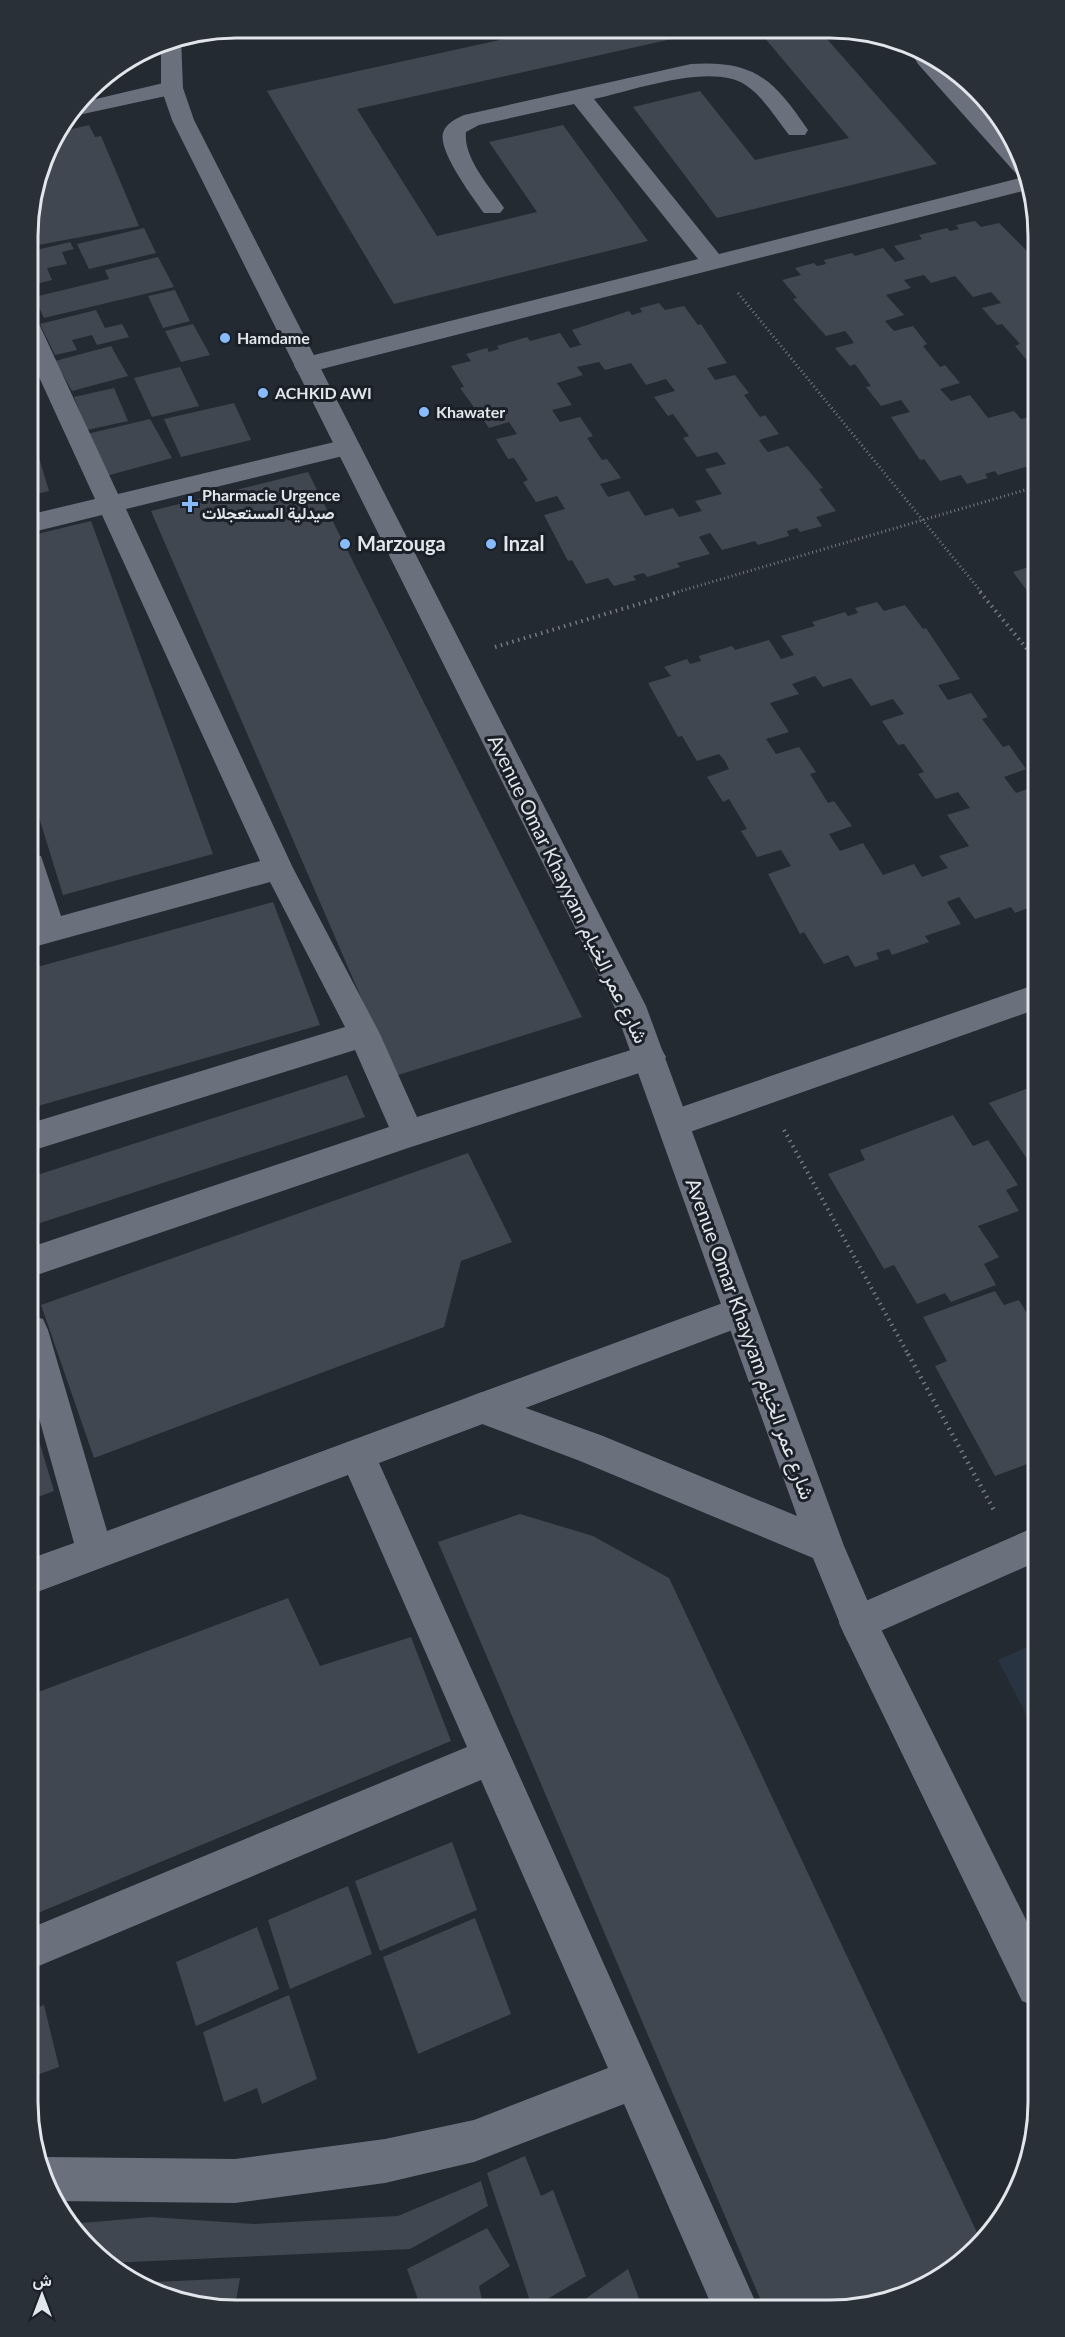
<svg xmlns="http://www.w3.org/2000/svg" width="1065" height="2337" font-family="Lato,Vazirmatn,sans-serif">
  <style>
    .built { fill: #293442 }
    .building { fill: #404750; fill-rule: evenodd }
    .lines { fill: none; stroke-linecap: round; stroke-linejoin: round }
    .path-far2 { stroke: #757a82; stroke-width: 3; stroke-dasharray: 1 3; stroke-linecap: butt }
    .path-far1 { stroke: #757a82; stroke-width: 4; stroke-dasharray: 1.5 4.5; stroke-linecap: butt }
    .path { stroke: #757a82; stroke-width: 4.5; stroke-dasharray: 1.5 5; stroke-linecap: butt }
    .minor { fill: #6a717c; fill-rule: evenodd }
    .tertiary { fill: #6a717c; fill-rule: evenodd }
    .poi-dot { fill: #88bafc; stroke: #1a2028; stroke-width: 2 }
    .labels { text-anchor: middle; stroke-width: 6; stroke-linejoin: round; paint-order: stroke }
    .far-poi-label { font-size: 16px; font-weight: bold; fill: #e2e6ec; stroke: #1a2028; text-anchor: start }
    .poi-label { font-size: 20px; font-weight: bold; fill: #e2e6ec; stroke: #1a2028; text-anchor: start }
    .street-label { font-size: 20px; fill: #e2e6ec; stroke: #1a2028 }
    .rim { fill: none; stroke: #e2e6ec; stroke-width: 3 }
  </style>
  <rect width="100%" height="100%" fill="#232a32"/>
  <path class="built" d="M1036,1643V1733L998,1660Z"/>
  <path class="building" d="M550,29L708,31L357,109L437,236L537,212L489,142L563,125L648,241L394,304L267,91Z
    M758,30L820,31L937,164L717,218L633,107L700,91L755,160L849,138Z
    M89,125L95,137L101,136L139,226L28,247L27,222L49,143L54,136L61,135L59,132Z
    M975,221L981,227L999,223L1031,255V281L1029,282L1031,284V365L1015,346L1020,344L1002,324L997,325L982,308L1001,303L991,292L973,297L955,276L931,283L924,275L904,280L911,288L886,295L904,315L885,321L894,331L913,326L927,344L923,346L940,367L945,365L960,383L940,389L951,401L970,395L988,418L1014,411L1021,419L1032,417V460L1026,462L1029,466L998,475L995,471L985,474L988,478L967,484L961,475L940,481L924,459L920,460L891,417L910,412L901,400L881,406L866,387L871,386L855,364L850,366L835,348L854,343L850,337L845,331L826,336L793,299L797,298L782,280L801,275L795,268L814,263L817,266L826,264L824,260L852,253L855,256L883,248L895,262L905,259L894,246L922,239L919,235L947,228L950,231L959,229L956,225Z
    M144,228L156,253L89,269L77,244Z
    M70,242L74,249L62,252L67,264L47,268L52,280L28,286V252Z
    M158,257L174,287L44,318L34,297L109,279L105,270Z
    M175,290L190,321L163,328L148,296Z
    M659,303L665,310L684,306L698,325L701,324L727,363L707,368L715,380L735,375L749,393L744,395L760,417L765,415L779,434L759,440L763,446L768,452L788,446L823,488L819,489L836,511L816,517L822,526L800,532L797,528L787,531L789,536L758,545L755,541L722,550L710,533L704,535L699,537L710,554L677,563L680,567L647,577L644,573L633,576L636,580L614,586L608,578L586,584L572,560L568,561L544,515L565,509L557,496L536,502L523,482L528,480L514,458L508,459L496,439L517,434L509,422L489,428L460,388L464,387L451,366L471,361L466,354L487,348L489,352L499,349L497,346L527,337L530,341L560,333L570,348L581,345L572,330L629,311L632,315L642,312L640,308ZM599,362L605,370L631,363L646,385L666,379L675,391L654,397L668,416L673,414L689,436L683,438L697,457L717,452L722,458L726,464L705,469L722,494L695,501L702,511L679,517L673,508L645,516L629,491L608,497L600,484L621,478L607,459L602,460L587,438L593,436L580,417L560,422L552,410L572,405L557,383L583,375L577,367Z
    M96,310L105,328L122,324L129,337L97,345L92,335L72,340L77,350L55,355L40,324Z
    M193,324L210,355L181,362L165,331Z
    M111,346L128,376L72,391L55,361Z
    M180,367L199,406L152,417L134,378Z
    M114,388L128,421L87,430L74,397Z
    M234,403L251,440L181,457L164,419Z
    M150,419L172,458L106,476L87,434Z
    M37,451L49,491L28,496V452Z
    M308,472L582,1017L395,1076L151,511Z
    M91,521L213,854L63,895L29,785V536Z
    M1032,566V603L1028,597L1031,596L1013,572Z
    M877,602L884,611L905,605L923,629L926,628L960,679L938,685L948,700L971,693L988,717L982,719L1003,747L1009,745L1026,769L1004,777L1016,793L1033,787V906L1015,913L1011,907L975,919L959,897L947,902L961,924L925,936L929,942L892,955L889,949L876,953L879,959L855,967L848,955L824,964L804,932L800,934L768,874L791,866L781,850L757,857L741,831L747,829L729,799L723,802L707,777L729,769L725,761L719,754L697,761L682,736L678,737L648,683L671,676L664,667L687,659L690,664L701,661L699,656L732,646L735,650L769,640L781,659L794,655L781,636L815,626L812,622L845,612L848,616L858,613L855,608ZM815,676L823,687L851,678L871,706L893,699L904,714L882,721L898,745L904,744L924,772L918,774L936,799L958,792L970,808L947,815L969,846L939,856L948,868L922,877L914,864L883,875L863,843L840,851L834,842L829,834L852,826L834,801L828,803L810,774L816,772L799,747L776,754L766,739L789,732L770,703L799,694L792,684Z
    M273,902L320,1025L31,1108L30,969Z
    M347,1075L365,1117L31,1226V1177Z
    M1026,1089L1031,1096L1034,1095V1169L989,1103Z
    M953,1115L973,1146L988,1140L1018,1185L1006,1190L1019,1211L978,1226L999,1257L984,1264L996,1285L951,1302L945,1293L917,1304L894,1265L884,1269L828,1174L865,1160L860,1150Z
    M468,1153L512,1242L461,1261L444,1327L94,1458L41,1305Z
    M995,1291L1004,1305L1019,1300L1035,1327V1461L995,1476L935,1366L947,1361L923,1317Z
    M32,1417L54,1491L32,1499Z
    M520,1514L593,1536L669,1578L981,2241L945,2275L884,2303H762L438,1542Z
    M288,1598L320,1666L411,1637L451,1741L33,1915V1694Z
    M452,1842L477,1910L380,1951L355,1881Z
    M348,1886L372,1954L290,1989L268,1920Z
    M475,1918L511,2014L418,2054L383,1957Z
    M257,1927L279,1989L196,2026L176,1962Z
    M289,1995L317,2079L262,2104L257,2088L224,2102L203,2032Z
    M44,2005L59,2067L34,2076V2009Z
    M525,2156L541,2196L553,2190L586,2276L539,2304H531L487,2173Z
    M481,2181L488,2206L410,2249L108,2263L98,2258L70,2227V2224L151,2217L254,2224L398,2216Z
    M487,2228L510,2266L479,2286L483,2305H420L407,2269Z
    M628,2269L641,2304H578Z
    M240,2278L235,2306H195L154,2286V2282Z"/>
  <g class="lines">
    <path class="path-far2" d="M738,293L982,593
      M674,593L1032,488"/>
    <path class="path-far1" d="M980,592L1032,655
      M495,647L679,592
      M784,1130L909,1356"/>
    <path class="path" d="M908,1354L995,1512"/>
    <path class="minor" d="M236,27H255L252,32L173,49L165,48L162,43Z
      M918,55L946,69L1017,148L1031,181V189L306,373L297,371L294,365L297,359L306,357L698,259L574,104L479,125L466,132C463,158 490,187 504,208L500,213H484C473,198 438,151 443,133C446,123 456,119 464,115L691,64C755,60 774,80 808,130L805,135H789C776,118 764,98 747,86C714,61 632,91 594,99L719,254L1020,178L918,64L915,59Z
      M172,81L180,83L183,88L180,93L69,117L79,103Z
      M28,318L37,321L40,326L118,494L347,439L356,441L360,447L356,453L347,455L126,509L293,868L380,1034L417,1117L650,1044L661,1048L666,1057L661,1066L408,1148L31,1277V1247L389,1127L355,1050L31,1151V1123L345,1027L270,882L30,948V924L32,923L30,915V853L41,856L61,916L260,861L102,515L29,533L28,515L95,499L28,353Z
      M1034,985V1010L673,1138L661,1134L657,1124L661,1114Z
      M739,1297L751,1301L756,1312L751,1323L379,1463L756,2303L711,2304L624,2104L474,2162L385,2183L235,2203L55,2201L36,2161L45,2157L235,2159L385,2139L474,2120L608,2068L481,1780L34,1968L33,1927L467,1747L348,1475L32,1594V1558L74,1543L32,1393L31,1315L43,1319L48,1330L107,1531Z
      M1035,1527L1036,1562L858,1641L845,1636L839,1623L845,1610Z"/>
    <path class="tertiary" d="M181,38L183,88L194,120L646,1006L844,1546L872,1611L1037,1942V2007L1022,2001L845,1636L813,1558L580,1461L469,1419L464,1408L469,1397L482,1392L603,1436L797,1516L614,1006L172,120L161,88V42Z"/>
  </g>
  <g class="poi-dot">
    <circle cx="225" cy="338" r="6"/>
    <circle cx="263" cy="393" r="6"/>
    <circle cx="424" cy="412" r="6"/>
    <path d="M187 495h6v6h6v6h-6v6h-6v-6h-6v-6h6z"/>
    <circle cx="345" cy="544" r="6"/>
    <circle cx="491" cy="544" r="6"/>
  </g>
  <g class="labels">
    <g class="far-poi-label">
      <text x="237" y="344">Hamdame</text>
      <text x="275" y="399">ACHKID AWI</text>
      <text x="436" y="418">Khawater</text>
      <text x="202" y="501">Pharmacie Urgence<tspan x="202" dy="18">صيدلية المستعجلات</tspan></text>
    </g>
    <g class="poi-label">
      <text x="357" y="551">Marzouga</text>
      <text x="503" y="551">Inzal</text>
    </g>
    <g class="street-label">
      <text transform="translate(568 889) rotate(64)" y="7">Avenue Omar Khayyam شارع عمر الخيام</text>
      <text transform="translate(750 1339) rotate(70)" y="7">Avenue Omar Khayyam شارع عمر الخيام</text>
    </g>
  </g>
  <path d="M0 0H1065V2337H0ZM236 38H830A198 198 0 0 1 1028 236V2102A198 198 0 0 1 830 2300H236A198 198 0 0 1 38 2102V236A198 198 0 0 1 236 38Z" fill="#2a3038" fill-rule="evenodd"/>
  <path class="rim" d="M236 38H830A198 198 0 0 1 1028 236V2102A198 198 0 0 1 830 2300H236A198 198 0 0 1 38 2102V236A198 198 0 0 1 236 38Z"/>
  <g transform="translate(42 2295)" stroke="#1a2028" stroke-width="4.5" paint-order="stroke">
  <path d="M0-4.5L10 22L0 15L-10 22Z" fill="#e2e6ec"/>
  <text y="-9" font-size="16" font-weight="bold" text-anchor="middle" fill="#e2e6ec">ش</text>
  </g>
</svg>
